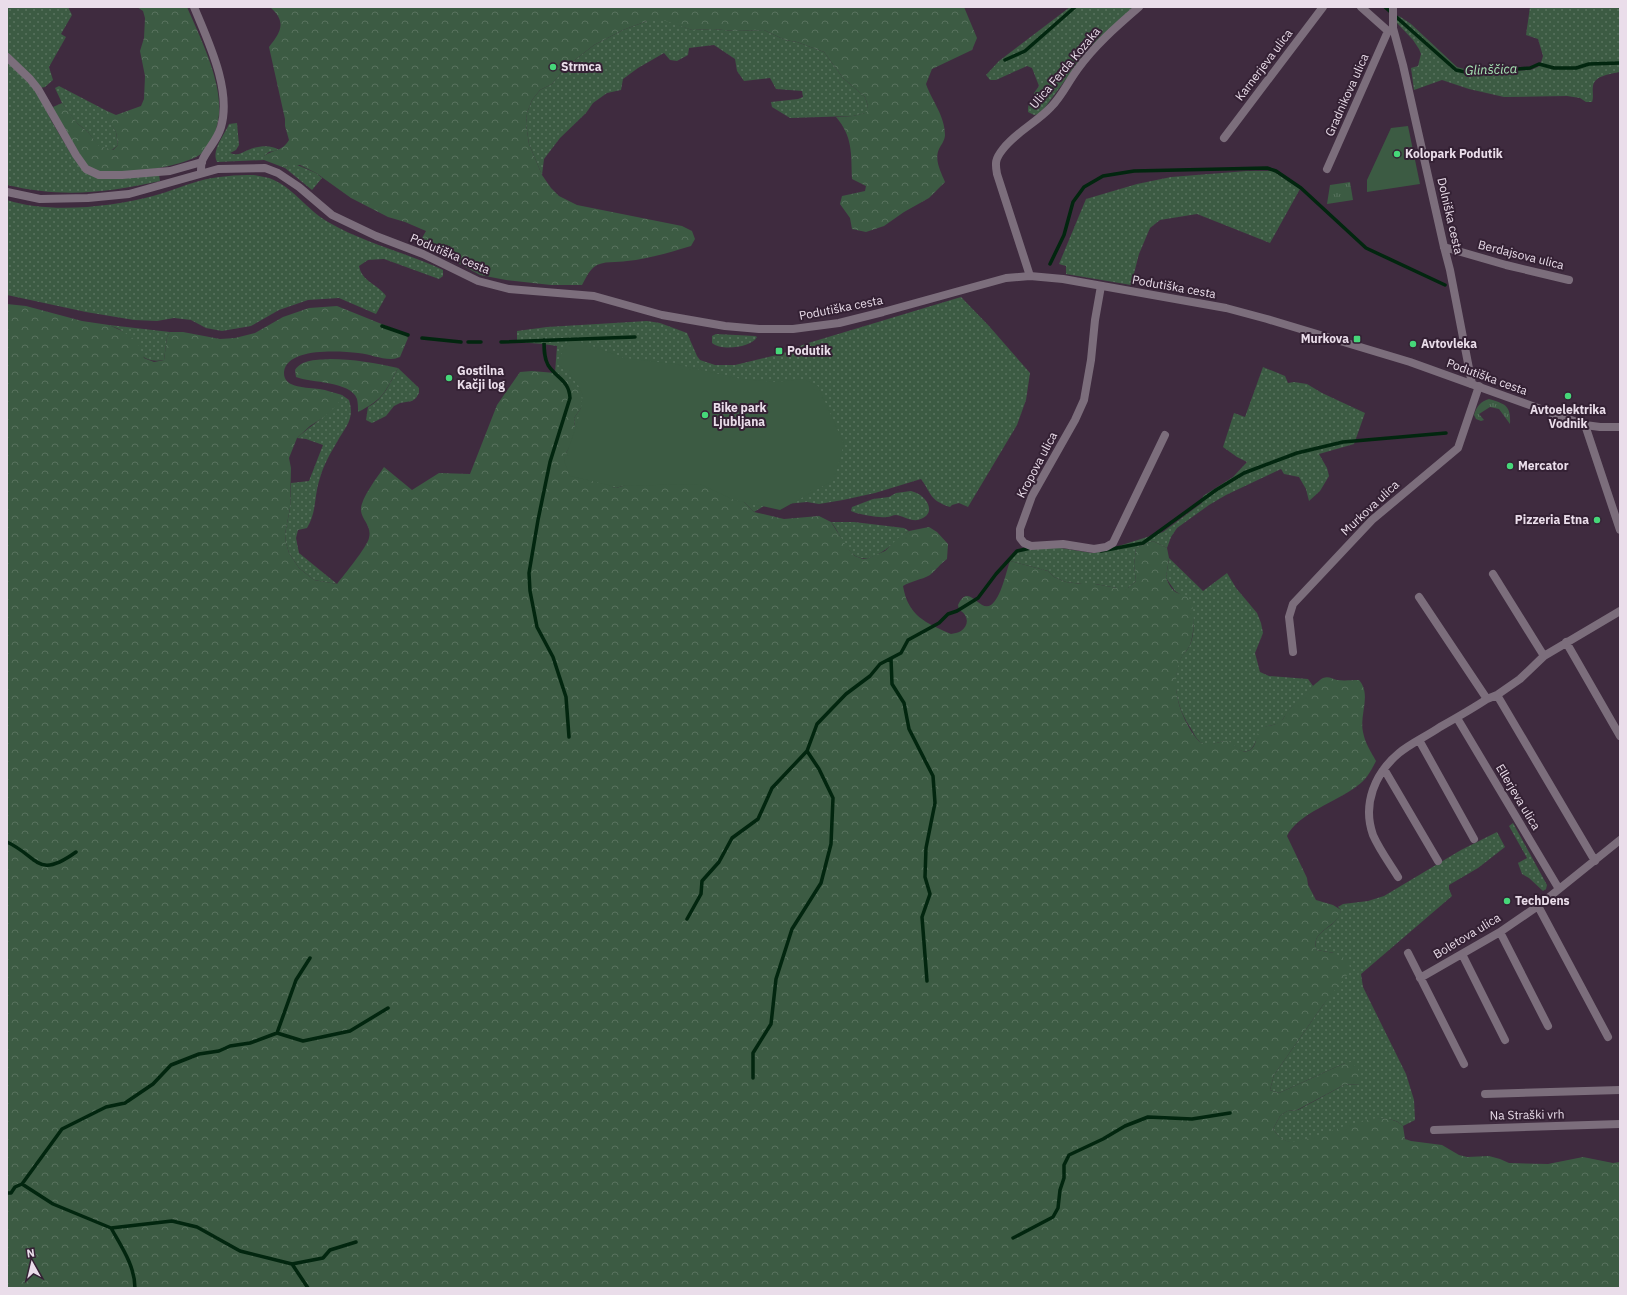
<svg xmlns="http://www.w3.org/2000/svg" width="1627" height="1295" font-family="'IBM Plex Sans',sans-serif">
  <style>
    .grass { fill: url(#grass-dots) }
    .forest { fill: url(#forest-crowns) }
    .park { fill: url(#park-tufts) }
    .garden { fill: #3c5b43 }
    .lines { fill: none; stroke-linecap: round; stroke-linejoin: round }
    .stream { stroke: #02260f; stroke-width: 3.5 }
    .minor { stroke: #7c6e7c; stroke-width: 8 }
    .tertiary { stroke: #7c6e7c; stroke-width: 8 }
    .poi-dot { fill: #46d779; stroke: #342134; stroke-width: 1.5 }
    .labels { text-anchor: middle; stroke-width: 4; stroke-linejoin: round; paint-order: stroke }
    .street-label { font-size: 12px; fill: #eaddea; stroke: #342134 }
    .poi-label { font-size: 12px; font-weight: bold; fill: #eaddea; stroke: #342134; text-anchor: start }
    .water-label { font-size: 13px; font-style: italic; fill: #a7e4b5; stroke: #342134 }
  </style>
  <defs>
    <pattern id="grass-dots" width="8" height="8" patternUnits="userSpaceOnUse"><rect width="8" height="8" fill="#3c5b43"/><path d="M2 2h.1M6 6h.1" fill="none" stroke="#58725e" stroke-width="1.8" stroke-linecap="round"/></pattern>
    <pattern id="forest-crowns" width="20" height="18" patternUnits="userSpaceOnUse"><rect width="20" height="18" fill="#3c5b43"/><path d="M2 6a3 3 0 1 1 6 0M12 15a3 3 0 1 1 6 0" fill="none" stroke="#58725e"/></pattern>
    <pattern id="park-tufts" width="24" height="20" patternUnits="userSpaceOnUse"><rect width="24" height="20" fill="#3c5b43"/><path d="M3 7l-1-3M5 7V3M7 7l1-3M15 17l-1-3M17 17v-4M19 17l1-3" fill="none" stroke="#58725e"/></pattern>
  </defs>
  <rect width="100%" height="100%" fill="#3f2b3f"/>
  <path class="grass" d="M7,7H68L72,15L61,34L66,37L49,67L53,80L45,87L40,88L31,75L7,53Z
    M1070,7H1133L1087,51L1040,114L1034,115L1028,112C1028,104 1029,102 1035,97L1034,93L1039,86L1032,68L1027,66L996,80H990L986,75L999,61Z
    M1530,7H1620V72C1611,74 1595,75 1593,86C1592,92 1594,96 1592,102H1586L1580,98L1567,96L1504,97L1469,89L1442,80L1414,90L1411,68L1418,66L1421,54L1419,49L1413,40L1397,23L1396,19L1399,16L1411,24L1457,67L1468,70L1491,72L1531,70L1540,66L1543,56L1538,39L1526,35Z
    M666,20L692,30L713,29L734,31L764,30L785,40L797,42L824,52L843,78L865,97L868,106L866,113L853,116L790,118L772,107L771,102L798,99L803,97L802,91L776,89L770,78L744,81L737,71L735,59L714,45L689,48L688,55L677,61L670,60L664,53L638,68L623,79L621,90L607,93L593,103L586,113L560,138L544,159L542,175L529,144L526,124L527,113L532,100L540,90L552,84L566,67L594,45L623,30L647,21Z
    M7,61L26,79L38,94L52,122L71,154L159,175L160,181C106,193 62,198 7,185Z
    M59,86L107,111L105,113L116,132L118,145L112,150L99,147L88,132L78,124L70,114L62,103L55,88Z
    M237,123L239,145L236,150L230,153C238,156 241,153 248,150C257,146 271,144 279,150L269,152L264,156V160L217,162C211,150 224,136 229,124Z
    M295,164L316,173L322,178L312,190L285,168L288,165Z
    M1247,171H1273L1300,189L1270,243L1197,214L1160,220L1150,228L1139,254L1131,285L1066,274V266L1059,264L1086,199L1137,184L1171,177Z
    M254,175C259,176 264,177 269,178C292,186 307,210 328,222C364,243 405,252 443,270V276L439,279L384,259L368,260L359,266C362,282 378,284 386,296L376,314L339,298L308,300L279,310L251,326L222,331L206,328L191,320L174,318L157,321L134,320L86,312L7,295V200C50,214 110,207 153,196C169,192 184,185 199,181C217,176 236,175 254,175Z
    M961,297L989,326L1030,373L1026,400L1017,425L968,507L959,503L952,505L950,507C929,500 932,494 921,479L875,493L843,500L819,504L807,502L764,506L754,512L743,501L629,484L616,488L611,487L605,482L567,463L566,453L576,437L574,418L581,408C575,386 577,381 555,373L557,346L543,344L517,342V331L547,327L647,321L660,323L687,333L697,356L700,360L715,365H735L781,354L805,344Z
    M109,325L170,332L167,337L164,360C138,365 138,345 123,332C119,328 113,327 109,325Z
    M716,334L755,336L757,337C751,348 721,351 712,343V336Z
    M1263,367L1285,376L1288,383L1294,382L1307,384L1322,393L1365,413L1354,444L1319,454L1327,468L1329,476L1320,491L1309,501L1306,489L1299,477L1284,474L1281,469L1226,495L1209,505L1177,528L1171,537L1167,548L1153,541L1136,548L1134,565L1136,581L1128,588H1117L1095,584H1082L1066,582L1054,577L1048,571L1010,561L1015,553L1030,549L1054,547L1092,553L1103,551L1163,532L1202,503L1203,496L1233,477L1247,462L1237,457L1223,447L1234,413L1245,417Z
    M398,368L419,388V393L416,398L412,401L400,403L394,406L386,416L372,423L366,420L368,407C384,399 390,383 398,368Z
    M342,395L349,400C355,419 346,426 337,442C331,452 323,466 320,478C314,495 317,512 307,528L298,530L296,538L299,553L337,584L314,580L299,568L289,553L286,543L285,534L290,508L291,483L309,481L323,445L306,439L297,438C312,424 332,414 342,395Z
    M911,491C928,495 938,515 918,520C909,521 904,516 896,515C893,515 890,517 887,517C877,518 866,515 856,513L851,511L852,507L873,499L889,497L896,493Z
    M831,522H854L904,528L909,531C892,542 867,575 847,548C841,540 838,530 831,522Z
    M1169,558L1203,591L1227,573L1236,588L1257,613L1261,623L1263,633L1255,653L1260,672L1269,676L1308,679L1313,686C1306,694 1297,701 1290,709C1286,713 1284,718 1281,722C1276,726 1268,724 1264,728C1255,734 1257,749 1247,751C1239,753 1235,745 1229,742C1221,739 1212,748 1202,743C1197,741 1193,732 1190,727C1177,708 1171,682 1180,660C1182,655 1186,652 1189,647C1196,633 1194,614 1189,600L1175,591L1166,578Z
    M1513,823L1547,885L1546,889L1543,891L1529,878L1522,874L1518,863L1527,858L1509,826Z
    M1497,832L1505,847L1478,868L1449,885V889L1452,896L1361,974L1363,987L1406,1074L1414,1100L1415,1120L1403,1126C1398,1121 1394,1120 1387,1119C1354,1115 1311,1149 1286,1141C1280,1139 1277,1134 1273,1129L1280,1116L1287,1111L1298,1110L1344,1085L1360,1084L1345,1063L1279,1093L1270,1090L1274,1075L1330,995L1334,953L1317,950C1310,934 1330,929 1337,919C1339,917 1340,913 1341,910L1338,907L1343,904L1368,901L1384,896L1461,850Z"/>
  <path class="forest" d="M137,7H187C200,37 222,81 219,114C218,127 212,146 201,154C183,167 121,176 100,172C97,171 92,168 89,166C79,160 57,119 53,107L62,103L78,124L88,132L99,146L113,150L118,145L116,132L104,113L107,111L116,115L141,106L144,99L145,76L140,51L144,38L145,18L143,11Z
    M270,7H964L977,38L972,50L932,69L926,84C932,101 945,116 945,135C945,140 941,145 939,149C934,160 941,172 945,182L929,198L904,212L884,226L866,232L852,229L850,218L840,204L842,196L865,191L866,186L852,179C851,153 853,137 836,117L853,116L865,113L868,106L865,97L843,78L824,52L797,42L785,40L764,30L734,31L713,29L692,30L666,21H647L623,30L594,45L566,67L552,84L540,90L532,100L527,113L526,124L529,144L542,175L551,188L559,196L577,205L682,226L692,231L695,239L691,246C671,252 648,259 627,261C617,263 603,260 594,267C588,272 585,280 582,285H551L506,280L480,275L447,257L418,245L426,231L405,222L388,217L351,198L316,173L300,165H288L285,168L264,160V156C274,149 282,152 289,140L285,126V119L269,47C281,32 287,22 270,7Z
    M7,304L26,306L82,321L109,325L122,331L137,341L144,358L154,362L164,360L167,337L170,332H183L220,339L235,338L255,333L283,317L309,308L337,306L404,333L408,338L400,357C397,358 394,359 391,359C380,359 369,354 358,353C340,351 287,347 284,372C283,389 308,387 319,389C327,390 334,393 342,395L338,404L324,417L310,426L297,438L289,458L291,468L290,508L285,534L286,543L289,553L299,568L314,580L337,584C344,575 367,547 369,538C372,526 362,520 361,511C360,499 377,478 384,467L412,490L439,473L470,474L497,405L520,372L532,371L555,373L566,377L574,383L579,390L582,399L581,408L574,418L576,437L566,453L567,462L605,482L612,487L616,488L629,484L694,478L743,501L754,512L784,519L819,516L831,522L849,550L855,556L863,559L869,558L885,551L898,538L909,531L929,527L937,532L948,544L947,559C941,563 936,570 930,575C921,580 911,581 903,586C908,616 926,623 951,634C954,633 958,633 961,631C970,625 968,614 959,610L958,605C969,581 979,613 991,605C1001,598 1006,572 1010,561L1048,571L1054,577L1066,582L1082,584H1095L1117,588H1128L1136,581L1134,565L1136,548L1153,541L1167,548L1169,558L1166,578C1168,583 1171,588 1174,591C1179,595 1186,594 1190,600C1196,613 1194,633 1190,645C1187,651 1182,655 1180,661C1170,688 1180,716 1196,738C1204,748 1214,743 1224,741C1234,739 1237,754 1248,751C1257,748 1255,738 1259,731C1264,724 1275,727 1281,721C1284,719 1285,714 1288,711C1293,705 1317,681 1323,678C1329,676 1332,679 1337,680C1344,681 1352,680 1359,680C1372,695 1359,714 1363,732C1365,743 1371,752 1376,761C1371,771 1366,780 1357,786C1337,802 1298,813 1287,836L1307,878L1308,885L1316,900L1333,905L1341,910C1341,926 1308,931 1317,950L1334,953L1344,958L1349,963L1350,968L1347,975L1323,1005L1274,1075L1270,1090L1279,1093L1345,1063L1351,1062C1359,1069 1362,1073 1360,1084L1344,1085L1297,1110L1287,1111L1280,1116L1273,1129C1277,1134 1280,1139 1287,1141C1292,1142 1297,1141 1302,1140C1329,1136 1379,1104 1403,1126L1405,1139L1411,1141L1442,1145L1459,1155L1467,1157L1489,1156L1500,1159L1509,1163L1548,1164L1583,1157L1613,1163L1620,1162V1288L1551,1287L1550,1288H7Z
    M330,359C353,359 376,363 398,368C385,392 384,399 358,412C358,408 358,403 357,399C351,381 311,383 296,377L295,370C302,359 318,360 330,359Z"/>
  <path class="park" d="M1350,182L1353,200L1327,204L1330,185Z
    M1489,399C1505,404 1511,405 1510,424L1499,409L1490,407L1479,414L1484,420L1481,421L1476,419L1474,415C1476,407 1481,401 1489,399Z"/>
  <path class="garden" d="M1408,126L1420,184L1367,192V180L1391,128Z
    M570,338L624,358L675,364L741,379L776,382L803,379L818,386L844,444L834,480L780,510L734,500L700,484L613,486L570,476L564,461C569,447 585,406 582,393C578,381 565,371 557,362Z"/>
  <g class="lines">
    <path class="stream" d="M1385,7L1456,70L1470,73L1530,68L1539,64L1554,68H1576L1589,64L1620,63
      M1005,60L1025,51L1075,7
      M1050,264L1064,235L1073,202L1084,187L1103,176L1134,171L1267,168L1276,171L1301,188L1366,248L1445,285
      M382,326L408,335
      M422,338L461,342
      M544,340C544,349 544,358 548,365C557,379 569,380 570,398L550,462L538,520L529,573L530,591L537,627L553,657L566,697L569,737
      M468,342H481
      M501,342L635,337
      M1101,551L1143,543L1216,490L1244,473L1297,453L1343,442L1446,433
      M891,659L892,684L904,703L909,729L933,776L935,803L926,848L925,877L930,894L922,917L927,981
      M7,842C39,857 37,880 76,852
      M687,919L701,894L702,881L719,862L732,838L758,819L772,788L807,751L817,724L846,694L870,676L880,664L901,653L908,640L939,623L948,614L957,611L978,598L996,574L1017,551L1031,548
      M277,1033L296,980L310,958
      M753,1078V1053L771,1024L776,979L792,929L821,883L831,844L833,798L819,769L807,751
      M22,1184L53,1204L111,1228L172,1221L197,1227L240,1251L292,1264L323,1258L330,1250L356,1242
      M7,1193H11L15,1187L22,1184L62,1129L106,1107L125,1103L153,1084L171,1065L199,1054L219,1051L230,1046L250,1043L277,1033L303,1041L350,1031L388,1008
      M111,1228C121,1246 135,1266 135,1288
      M1013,1238L1053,1217L1058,1208L1060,1190L1064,1178V1165L1069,1155L1103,1139L1125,1126L1148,1117L1192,1119L1230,1113
      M292,1264L308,1288"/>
    <path class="minor" d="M1361,7L1388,31L1393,29
      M1393,7V28L1403,65L1444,247L1450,270L1472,384
      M7,57L30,79L38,89L76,155L86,169L99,175H122L170,171L202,162
      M1224,138L1323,7
      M1327,169L1388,31
      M1444,247L1506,265L1569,280
      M1030,276L997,174C995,163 995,159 1003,149C1016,132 1036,123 1051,107C1062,96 1068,82 1077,70C1094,46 1117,26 1139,7
      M1101,286L1095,320L1091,360L1084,400L1075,420L1032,496L1020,529V538L1024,543L1031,546L1063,544L1094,549L1106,547L1113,543L1165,435
      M1585,425L1620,530
      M1493,574L1544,656
      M1419,597L1487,699
      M1566,642L1620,736
      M1293,652L1289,617L1293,604L1372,520L1458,448L1479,386
      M1497,695L1595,861
      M1457,718L1559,889
      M1419,740L1474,839
      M1384,769L1438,861
      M1398,877C1390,864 1379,849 1373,835C1362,804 1375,773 1399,753C1411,743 1427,736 1440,727C1456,718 1472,709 1487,699L1497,695L1520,679L1544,656L1620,611
      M1538,906L1608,1037
      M1500,932L1548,1026
      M1408,953L1464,1064
      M1462,954L1505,1040
      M1420,978L1500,932L1538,906L1620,840
      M1485,1094L1620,1090
      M1434,1130L1620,1124"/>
    <path class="tertiary" d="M194,7C208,41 232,90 221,127C217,141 207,149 202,161C201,164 201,170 201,173
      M7,192L40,199L88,198L129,194L218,169L265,168L278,173L299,187L332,215L376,236L423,254L478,281L509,289L594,296L662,315L725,326L759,329H793L839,323L883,312L1006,278L1030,276L1063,279L1226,308L1267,319L1410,362L1585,425L1600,427H1620"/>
  </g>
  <g class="poi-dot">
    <circle cx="553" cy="67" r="4"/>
    <circle cx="1397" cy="154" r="4"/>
    <rect x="1353" y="335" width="8" height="8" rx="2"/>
    <circle cx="1413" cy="344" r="4"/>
    <rect x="775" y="347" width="8" height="8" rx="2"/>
    <circle cx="449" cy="378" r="4"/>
    <circle cx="1568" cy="396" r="4"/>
    <circle cx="705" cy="415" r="4"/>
    <circle cx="1510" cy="466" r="4"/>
    <circle cx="1597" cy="520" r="4"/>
    <circle cx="1507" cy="901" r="4"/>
  </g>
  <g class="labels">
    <g class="street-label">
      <text transform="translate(1264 65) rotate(-53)" y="4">Karnerjeva ulica</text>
      <text transform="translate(1065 68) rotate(-50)" y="4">Ulica Ferda Kozaka</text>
      <text transform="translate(1347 95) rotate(-66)" y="4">Gradnikova ulica</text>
      <text transform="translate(1450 216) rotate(77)" y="4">Dolniška cesta</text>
      <text transform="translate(450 254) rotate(23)" y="4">Podutiška cesta</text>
      <text transform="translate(1521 255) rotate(14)" y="4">Berdajsova ulica</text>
      <text transform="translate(1174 287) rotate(10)" y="4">Podutiška cesta</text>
      <text transform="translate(841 308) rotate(-11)" y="4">Podutiška cesta</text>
      <text transform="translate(1487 377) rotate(20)" y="4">Podutiška cesta</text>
      <text transform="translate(1037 465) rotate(-62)" y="4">Kropova ulica</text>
      <text transform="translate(1370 508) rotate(-43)" y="4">Murkova ulica</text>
      <text transform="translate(1518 797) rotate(59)" y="4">Ellerjeva ulica</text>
      <text transform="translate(1467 936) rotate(-31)" y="4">Boletova ulica</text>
      <text transform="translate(1527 1115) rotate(-1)" y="4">Na Straški vrh</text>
    </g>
    <g class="poi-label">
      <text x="561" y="71">Strmca</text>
      <text x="1405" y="158">Kolopark Podutik</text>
      <text x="1349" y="343" text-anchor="end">Murkova</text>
      <text x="1421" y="348">Avtovleka</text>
      <text x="787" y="355">Podutik</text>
      <text x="457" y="375">Gostilna<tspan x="457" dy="14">Kačji log</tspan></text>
      <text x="713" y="412">Bike park<tspan x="713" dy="14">Ljubljana</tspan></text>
      <text x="1568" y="414" text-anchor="middle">Avtoelektrika<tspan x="1568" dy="14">Vodnik</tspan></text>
      <text x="1518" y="470">Mercator</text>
      <text x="1589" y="524" text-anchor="end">Pizzeria Etna</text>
      <text x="1515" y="905">TechDens</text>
    </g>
    <g class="water-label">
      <text transform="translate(1491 69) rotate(-2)" y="5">Glinščica</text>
    </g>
  </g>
  <rect width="1627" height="1295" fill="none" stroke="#eaddea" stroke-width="16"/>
  <g transform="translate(32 1263) rotate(352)" stroke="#342134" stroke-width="3" paint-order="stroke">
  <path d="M0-3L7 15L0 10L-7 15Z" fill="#eaddea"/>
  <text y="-6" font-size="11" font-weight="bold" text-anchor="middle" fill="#eaddea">N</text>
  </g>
</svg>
